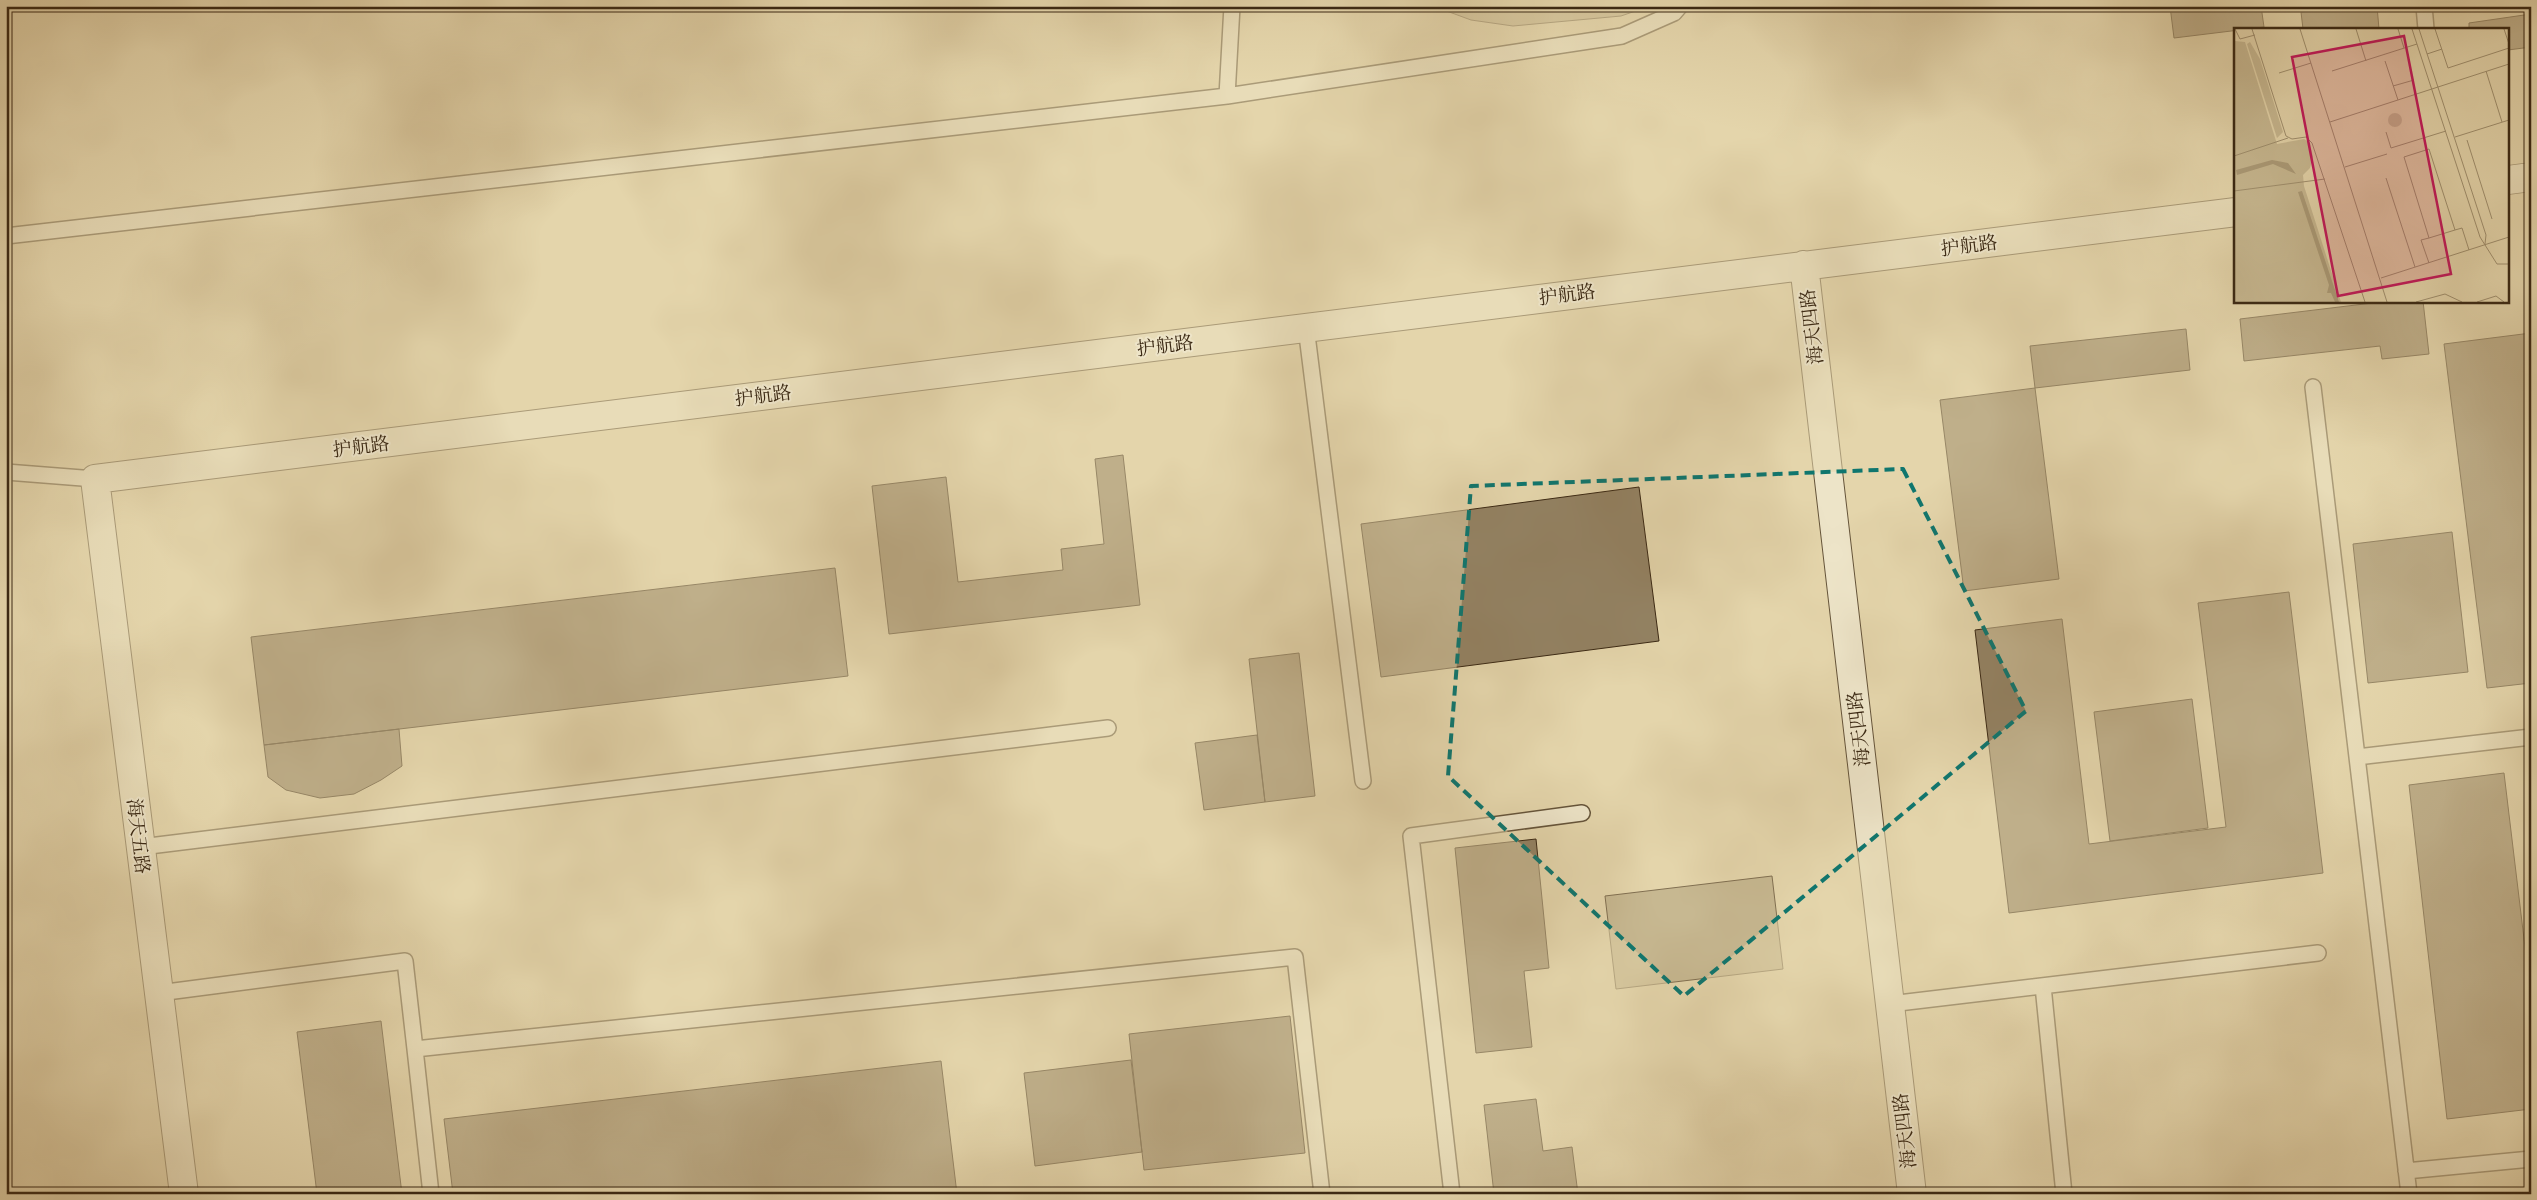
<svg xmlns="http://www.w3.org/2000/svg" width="2537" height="1200" font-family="Cardo,'Noto Serif SC',serif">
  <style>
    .green { fill: #c7b891; stroke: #817052 }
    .building { fill: #938263; stroke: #3b2914 }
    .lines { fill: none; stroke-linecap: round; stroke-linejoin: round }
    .service-casing { stroke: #65543a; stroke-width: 18 }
    .minor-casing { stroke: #65543a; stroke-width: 30 }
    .service { stroke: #ede4c8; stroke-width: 15 }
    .minor { stroke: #ede4c8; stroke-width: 28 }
    .marked { fill: none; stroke: #0f766e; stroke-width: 4; stroke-dasharray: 10 6; stroke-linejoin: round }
    .labels { text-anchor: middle; stroke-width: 4; stroke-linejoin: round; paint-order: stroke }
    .street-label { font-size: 19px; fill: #3b2914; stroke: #ede4c8 }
    .inset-road { fill: none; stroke: #a0906f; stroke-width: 1 }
    .view { fill: #c2185b; fill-opacity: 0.15; stroke: #c2185b; stroke-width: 2.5 }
    .inset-edge { fill: none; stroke: #3b2914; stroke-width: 2.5 }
  </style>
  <rect width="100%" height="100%" fill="#e4d5ab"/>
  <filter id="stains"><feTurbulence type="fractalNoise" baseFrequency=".004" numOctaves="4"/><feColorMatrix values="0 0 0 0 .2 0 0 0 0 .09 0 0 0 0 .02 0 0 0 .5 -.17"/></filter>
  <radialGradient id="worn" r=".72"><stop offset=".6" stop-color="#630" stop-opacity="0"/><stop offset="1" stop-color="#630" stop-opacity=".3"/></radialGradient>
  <path class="green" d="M1433,6H1650L1621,16L1513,26L1471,20Z
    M1772,876L1783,969L1616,989L1605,896Z"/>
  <path class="building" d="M2170,6H2261L2264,27L2174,38Z
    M2349,6H2377L2379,29H2303L2301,12Z
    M2531,14V47L2508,50V29H2469V23Z
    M2389,301H2423L2429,354L2382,359L2380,346L2244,361L2240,319Z
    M2186,329L2190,370L2035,388L2030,346Z
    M2531,333V683L2487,688L2444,344Z
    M2035,388L2059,579L1964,591L1940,400Z
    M1123,455L1140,605L889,634L872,486L946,477L958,582L1063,570L1061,549L1104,544L1095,459Z
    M1639,487L1659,641L1381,677L1361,524Z
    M2452,532L2468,672L2368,683L2353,544Z
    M835,568L848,676L264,745L251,637Z
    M2289,592L2323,873L2009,913L1975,630L2062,619L2089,844L2226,827L2198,603Z
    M1299,653L1315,796L1265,802L1249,659Z
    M2192,699L2208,828L2110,841L2094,712Z
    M399,729L402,766L381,780L354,794L320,798L286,790L268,777L264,745Z
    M1257,735L1265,802L1204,810L1195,743Z
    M2504,773L2531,997V1109L2447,1119L2409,785Z
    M1536,839L1549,968L1524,971L1532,1047L1476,1053L1455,848Z
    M1290,1016L1305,1153L1144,1170L1129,1034Z
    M381,1021L402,1194H317L297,1032Z
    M1131,1060L1142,1152L1035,1166L1024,1073Z
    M941,1061L957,1194H453L444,1119Z
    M1536,1099L1543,1151L1572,1147L1578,1194H1494L1484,1105Z"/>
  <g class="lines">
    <g class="service-casing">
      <path id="service" d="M2424,6L2426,29
        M1227,96L1232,6
        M6,236L1227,96L1622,36L1674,13L1680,6
        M1306,327L1363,781
        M2313,387L2409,1194
        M6,472L95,479
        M2357,757L2531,737
        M141,847L1108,728
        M2043,986L2064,1194
        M159,993L405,961L415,1049L1295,957L1322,1194
        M1890,1004L2318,953
        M415,1049L431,1194
        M2406,1171L2531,1159
        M1452,1194L1411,836L1582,813"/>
    </g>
    <g class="minor-casing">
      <path id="minor" d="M2508,180L2531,177
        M1804,265L1912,1194
        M184,1194L95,479L2236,212"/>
    </g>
    <use href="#service" class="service"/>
    <use href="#minor" class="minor"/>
  </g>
  <path d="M0 0H2537V1200H0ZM1903,469L2026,711L1684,996L1448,776L1471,486Z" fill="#e4d5ab" fill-opacity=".55" fill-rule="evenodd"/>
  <path class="marked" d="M1903,469L2026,711L1684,996L1448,776L1471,486Z"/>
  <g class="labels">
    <g class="street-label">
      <text transform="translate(1969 245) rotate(-7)" y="7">护航路</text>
      <text transform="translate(1567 294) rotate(-7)" y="7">护航路</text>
      <text transform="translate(1811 327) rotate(-97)" y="7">海天四路</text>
      <text transform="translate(1165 345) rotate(-7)" y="7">护航路</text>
      <text transform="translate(763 395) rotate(-7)" y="7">护航路</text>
      <text transform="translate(361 446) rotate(-7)" y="7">护航路</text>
      <text transform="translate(1858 729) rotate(-97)" y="7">海天四路</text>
      <text transform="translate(139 836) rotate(83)" y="7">海天五路</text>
      <text transform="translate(1904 1131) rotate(-97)" y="7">海天四路</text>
    </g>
  </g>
  <g transform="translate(2234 28)">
    <rect width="275" height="275" fill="#e4d5ab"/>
    <path d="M0,9L1,13L11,14L43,116L70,111L76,115L79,129L76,140L69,147L70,158L107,274H0ZM16,14L26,31L49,104L43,110L13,16ZM154 92a7 7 0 1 1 14 0a7 7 0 1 1-14 0Z" fill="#c7b891"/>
    <path d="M38,132L54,135L62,146L39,136L3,147L2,142ZM68,163L105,274H101L97,265H93L95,257L64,164Z" fill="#ab9b78"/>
    <path class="inset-road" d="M1,1L6,11L21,7M18,1L52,108L58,111L72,109L78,115L131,274M66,1L153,274M122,1L132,33M164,1L170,20M178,1L246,209L263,236H275M185,1L252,207L251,216M201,1L214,40L275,20M270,1L275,16M193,26L208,21M151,33L164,72M98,43L183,16M252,43L268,94M45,45L77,35M159,58L180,52M96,94L275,36M152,104L157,120L212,103M221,109L275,92M233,112L258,191M0,128L54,110M111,139L153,126M152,150L181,239M0,163L91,151M195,210L221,202M195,235L187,212L195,210L170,129L195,121L221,202L228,200L235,222M147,250L275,209M182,274L211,266L228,274M243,274L262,268L270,274"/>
    <path class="view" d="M170,8L217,246L104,268L58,29Z"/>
    <rect width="275" height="275" class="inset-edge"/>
  </g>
  <rect width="2537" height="1200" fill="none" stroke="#e4d5ab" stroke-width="25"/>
  <rect x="8" y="8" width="2522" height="1185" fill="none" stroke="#3b2914" stroke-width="2.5"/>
  <rect x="12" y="12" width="2512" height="1175" fill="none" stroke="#3b2914"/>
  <rect width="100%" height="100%" filter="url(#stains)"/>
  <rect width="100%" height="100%" fill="url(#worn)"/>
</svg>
